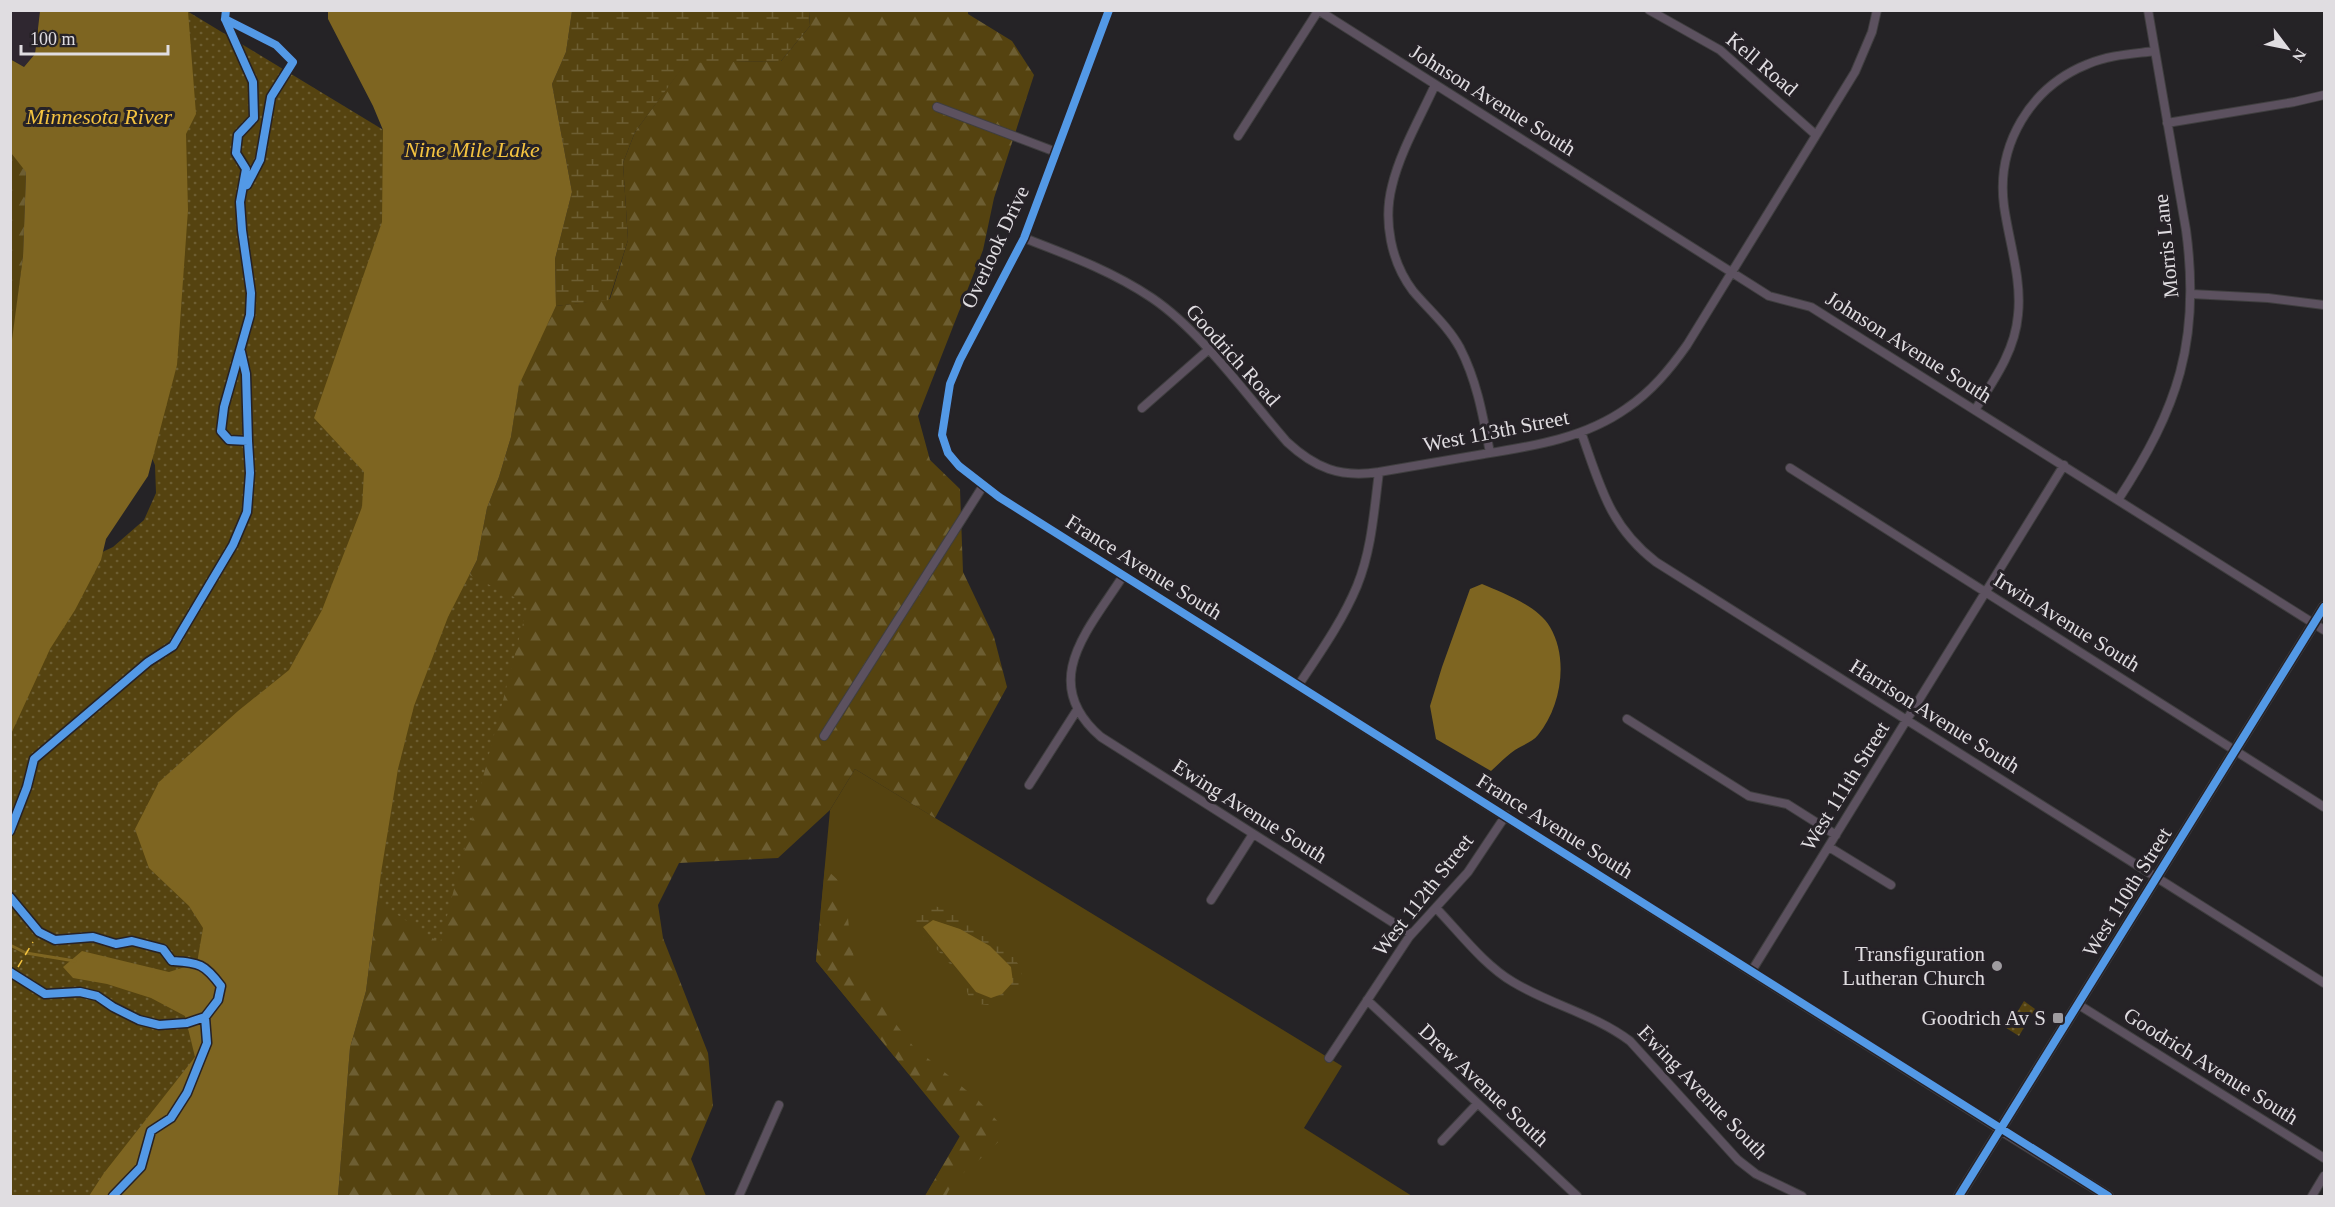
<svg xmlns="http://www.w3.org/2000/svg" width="2335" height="1207" font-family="Georgia,serif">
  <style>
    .built { fill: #2f2730 }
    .grass { fill: #554310 }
    .forest { fill: url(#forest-firs) }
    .wetland { fill: url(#wetland-marsh); fill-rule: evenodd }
    .park { fill: url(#park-dots) }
    .water { fill: #7e6521 }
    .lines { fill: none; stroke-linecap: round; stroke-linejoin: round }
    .stream { stroke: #7e6521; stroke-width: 3 }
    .ferry { stroke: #f4c340; stroke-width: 1.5; stroke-dasharray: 8 6; stroke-linecap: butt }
    .minor-casing { stroke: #3f3e3f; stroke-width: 10 }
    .tertiary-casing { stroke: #3f3e3f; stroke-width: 12 }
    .minor { stroke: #5c515f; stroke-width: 8 }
    .tertiary { stroke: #5c515f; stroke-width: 10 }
    .cycleway-casing { stroke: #262227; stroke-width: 11 }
    .cycleway { stroke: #5399e6; stroke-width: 8 }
    .poi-dot { fill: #9f9ca0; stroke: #262227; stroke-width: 2 }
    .labels { text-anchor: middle; stroke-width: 6; stroke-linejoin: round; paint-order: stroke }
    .street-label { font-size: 21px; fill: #e0dde1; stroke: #262227 }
    .poi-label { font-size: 21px; fill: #e0dde1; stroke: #262227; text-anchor: end }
    .water-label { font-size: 22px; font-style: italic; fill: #f4c340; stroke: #262227 }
  </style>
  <defs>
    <pattern id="forest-firs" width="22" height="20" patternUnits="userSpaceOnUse" patternTransform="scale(1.5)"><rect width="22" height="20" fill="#554310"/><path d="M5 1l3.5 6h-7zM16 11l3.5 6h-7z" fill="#6d5e32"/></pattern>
    <pattern id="wetland-marsh" width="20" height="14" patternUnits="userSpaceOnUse" patternTransform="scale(1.5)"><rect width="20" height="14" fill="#554310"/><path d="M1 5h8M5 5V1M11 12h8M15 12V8" fill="none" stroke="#6d5e32"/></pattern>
    <pattern id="park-dots" width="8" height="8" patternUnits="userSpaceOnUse" patternTransform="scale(1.5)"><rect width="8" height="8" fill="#554310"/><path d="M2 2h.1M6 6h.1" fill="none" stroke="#6d5e32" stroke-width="1.8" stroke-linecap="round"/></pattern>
  </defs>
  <rect width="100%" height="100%" fill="#252326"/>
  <path class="built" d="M10,11H40L35,54L24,67L11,59Z"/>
  <path class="grass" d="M855,769L1342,1066L1304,1128L1412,1196H925L960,1137L816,961L830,810Z"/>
  <path class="forest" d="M809,11H968V14L1012,41L1034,75L994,198L983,250L918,416L930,460L960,489L963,572L994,637L1007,687L935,818L855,769L830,810L778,858L679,863L658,905L663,938L708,1053L713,1106L691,1159L706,1196H338L350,1048L366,991L381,873L448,617L477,560L487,508L499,477L511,437L520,377L556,306L610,299L628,240L623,163L635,132L686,62L781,61L810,26Z
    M11,153L26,171L23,256L11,355Z
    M825,868L841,883L848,918L851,947L858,970L877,1000L913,1046L978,1100L1002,1126V1137C985,1160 958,1170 946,1196H925L960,1136L816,961Z"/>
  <path class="wetland" d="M572,11H809L810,26L781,61L686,63L635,132L623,163L628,240L609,300L556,306L555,259L572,192L552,84L566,52Z
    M928,905C956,907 1048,961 1015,994C1009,1001 999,1005 990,1005C983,1005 974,1004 969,997C967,994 967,988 965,984C952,964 933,945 916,929C912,917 919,912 928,905ZM960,929L976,992L934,942Z"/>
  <path class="park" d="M187,11L537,223L437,559L528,604L440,943L271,831L223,1196H11L10,670L77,564L113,547L144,520L156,493L155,465L137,424Z
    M2024,1001L2035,1009L2019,1036L2003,1026L2009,1017L2013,1019Z"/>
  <path class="water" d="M40,11H188L196,114L186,134L188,210L177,365L148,476L106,539L101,560L75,610L50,649L11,734L10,355L23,256L26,172L11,153L10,59L24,67L35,54Z
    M328,11H572L566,52L552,84L572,192L555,259L556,306L519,385L511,437L499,477L487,508L477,560L448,617L414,706L398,769L381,873L366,991L350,1048L338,1196H89L104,1173L195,1057L185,1016L151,998L107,984L73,978L63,967L82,951L169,972L197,963L203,928L189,906L149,868L135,829L159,782L238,711L289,670L322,610L362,507L364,472L314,418L382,222L383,130L373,106L328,19Z
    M1482,584C1503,593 1538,606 1550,627C1569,659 1561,707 1538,735C1533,742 1522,745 1515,750C1506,756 1499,764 1491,771L1436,739L1430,706L1442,667L1470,589Z
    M933,920L960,929L990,946L1011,967L1013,982L1002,994L991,998L976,992L923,927Z"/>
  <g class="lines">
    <path class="stream" d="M10,945L26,953L75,961"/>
    <path class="ferry" d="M18,967L33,942"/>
    <g class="minor-casing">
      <path id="minor" d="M1109,10L1024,238L960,360L950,384L942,435L948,453L959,466L999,497L2001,1130
        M1318,10L1769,296L1811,307L2324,630
        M1649,10L1720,50L1816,135
        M1435,85C1420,118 1400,152 1392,186C1383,221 1391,262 1413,291C1429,310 1448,326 1460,348C1477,381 1483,416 1490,453
        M937,107L1056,152
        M2167,123L2294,102L2324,95
        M1238,136L1318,11
        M1024,238C1068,255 1112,271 1152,298C1202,332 1247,396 1287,442C1315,468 1340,478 1379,472
        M2191,294L2268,298L2324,305
        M1142,408L1208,350
        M1975,410C1994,380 2015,351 2018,315C2022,279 2009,242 2004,206C1996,145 2030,87 2088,64C2109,55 2132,54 2155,51
        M1581,432C1600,485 1609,526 1656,562L2324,983
        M1790,468L2324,807
        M2118,500C2178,408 2201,341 2186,230L2148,10
        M1123,576C1089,629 1037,682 1101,737L1411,934
        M1298,686C1319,654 1342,622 1357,586C1372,549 1374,510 1379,472C1414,466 1449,460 1484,454C1534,446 1585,438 1627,408C1652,391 1670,369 1687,345L1855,72L1872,32L1877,10
        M1627,719L1749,796L1787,804L1836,835
        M824,736L983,486
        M1029,785L1077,710
        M1829,847L1891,885
        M1211,900L1253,834
        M1436,908C1460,933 1484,965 1513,982C1551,1005 1594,1014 1630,1041L1738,1160L1756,1174L1802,1196
        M1751,972L2064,465
        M1367,1000L1577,1196
        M2079,1005L2324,1158
        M1329,1058L1409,937L1468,872L1506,815
        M1442,1141L1477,1104
        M739,1196L779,1105
        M2312,1196L2324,1176"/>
    </g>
    <g class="tertiary-casing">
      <path id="tertiary" d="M2001,1130L2108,1196
        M1959,1196L2324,607"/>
    </g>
    <use href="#minor" class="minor"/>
    <use href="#tertiary" class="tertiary"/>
    <g class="cycleway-casing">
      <path id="cycleway" d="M1109,10L1024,238L960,360L950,384L942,435L948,453L959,466L999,497L2108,1196
        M225,19L276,45L293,62L271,97L260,160L247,185
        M241,352L246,374L248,441
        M10,831L27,787L34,759L148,662L173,646L233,545L247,512L250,473L248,441L229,440L221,431L224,407L250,315L251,293L242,230L240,202L246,169L236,153L238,135L254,118L253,82L225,19L226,10
        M10,897L39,932L55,940L93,937L116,944L132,941L163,949L172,961C199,963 204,963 221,986L218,1000L205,1017L187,1023L159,1025L139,1020L113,1007L97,996L80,992L45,994L10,972
        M113,1196L141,1167L151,1131L171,1118L187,1093L207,1043L205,1017
        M1959,1196L2324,607"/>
    </g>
    <use href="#cycleway" class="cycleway"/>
  </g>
  <g class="poi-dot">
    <circle cx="1997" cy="966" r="6"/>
    <rect x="2052" y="1012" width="12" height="12" rx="3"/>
  </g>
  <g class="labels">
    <g class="street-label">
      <text transform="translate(1762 64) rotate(40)" y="7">Kell Road</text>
      <text transform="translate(1493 100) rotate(32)" y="7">Johnson Avenue South</text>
      <text transform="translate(2166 246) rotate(-96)" y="7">Morris Lane</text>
      <text transform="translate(995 247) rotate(-65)" y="7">Overlook Drive</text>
      <text transform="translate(1909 347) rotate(32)" y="7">Johnson Avenue South</text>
      <text transform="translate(1233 355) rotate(48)" y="7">Goodrich Road</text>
      <text transform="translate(1496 431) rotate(-11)" y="7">West 113th Street</text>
      <text transform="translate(1144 567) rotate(32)" y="7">France Avenue South</text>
      <text transform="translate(2067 622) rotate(32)" y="7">Irwin Avenue South</text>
      <text transform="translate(1935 716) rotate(32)" y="7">Harrison Avenue South</text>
      <text transform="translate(1845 786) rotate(-58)" y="7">West 111th Street</text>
      <text transform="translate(1250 811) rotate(32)" y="7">Ewing Avenue South</text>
      <text transform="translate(1555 826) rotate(32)" y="7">France Avenue South</text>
      <text transform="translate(2127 892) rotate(-58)" y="7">West 110th Street</text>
      <text transform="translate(1423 895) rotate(-52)" y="7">West 112th Street</text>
      <text transform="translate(2211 1066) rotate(32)" y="7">Goodrich Avenue South</text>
      <text transform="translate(1484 1085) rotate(43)" y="7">Drew Avenue South</text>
      <text transform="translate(1703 1092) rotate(46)" y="7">Ewing Avenue South</text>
    </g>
    <g class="poi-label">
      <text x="1985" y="961">Transfiguration<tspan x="1985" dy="24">Lutheran Church</tspan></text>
      <text x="2046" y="1025">Goodrich Av S</text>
    </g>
    <g class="water-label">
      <text x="99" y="124">Minnesota River</text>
      <text x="472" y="157">Nine Mile Lake</text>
    </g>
  </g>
  <rect width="2335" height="1207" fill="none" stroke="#e0dde1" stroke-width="24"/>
  <g transform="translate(2287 48) rotate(122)" stroke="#262227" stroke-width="4.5" paint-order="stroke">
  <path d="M0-4.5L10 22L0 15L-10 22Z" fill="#e0dde1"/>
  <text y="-9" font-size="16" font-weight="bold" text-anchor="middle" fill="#e0dde1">N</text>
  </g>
  <path d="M21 45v9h147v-9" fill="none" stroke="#e0dde1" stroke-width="3"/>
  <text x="30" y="45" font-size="18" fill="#e0dde1" stroke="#262227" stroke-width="4.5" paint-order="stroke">100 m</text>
</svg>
